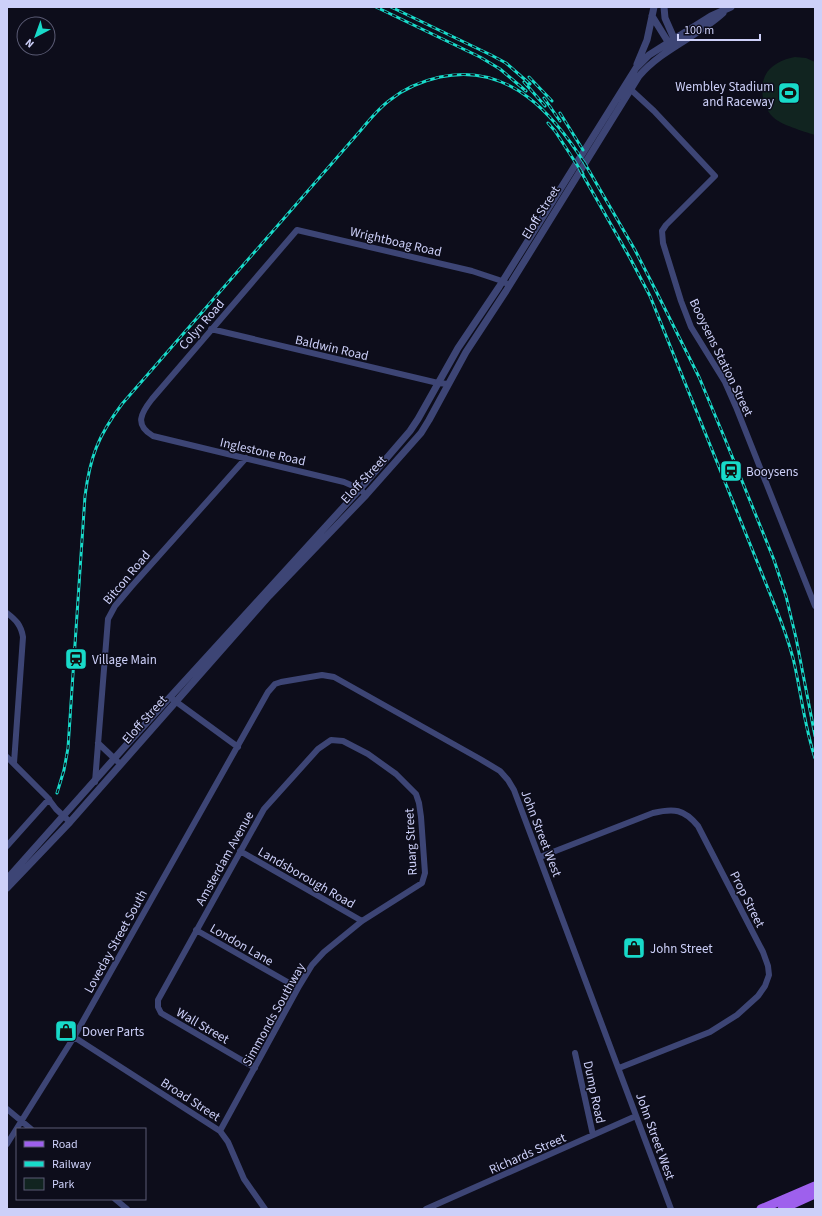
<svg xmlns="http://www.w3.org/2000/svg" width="822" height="1216" font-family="'Source Sans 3',sans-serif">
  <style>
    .green { fill: #112420 }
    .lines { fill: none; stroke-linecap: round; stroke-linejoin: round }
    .minor { stroke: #3d4575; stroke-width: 6 }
    .tertiary { stroke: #3d4575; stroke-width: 7 }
    .primary { stroke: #9e60ed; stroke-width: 9 }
    .rail-casing { stroke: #18dac9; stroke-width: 3 }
    .rail { stroke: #0d0d1b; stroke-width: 1.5; stroke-dasharray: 4.5; stroke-linecap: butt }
    .labels { text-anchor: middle; stroke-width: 3; stroke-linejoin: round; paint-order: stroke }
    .poi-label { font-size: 13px; fill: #cdd0f9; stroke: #0d0d1b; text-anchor: start }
    .street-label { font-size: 13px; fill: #cdd0f9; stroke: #0d0d1b }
  </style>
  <rect width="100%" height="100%" fill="#0d0d1b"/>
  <path class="green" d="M795,57L806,58L815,62V135C803,131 781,125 773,117C763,108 759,89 765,76C770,65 783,59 795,57Z"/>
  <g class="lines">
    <path class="minor" d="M628,87L654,111L715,176L666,225L662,231L663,243L681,301L691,327L725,382L736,407L815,606
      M211,329L438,383L448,384
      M366,495L360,489L344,482L153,436C134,425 141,413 152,399L297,230L472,271L502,281L509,285
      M7,613C16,620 21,625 23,637L14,763
      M171,698L238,747
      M98,743L117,761
      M7,757L47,797L56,809L70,822
      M95,782L108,619L115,606L131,587L246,458
      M7,846L49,799
      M240,851L362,921
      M540,857L653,813C674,808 684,809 698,826L763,952L768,966L769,975L765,986L758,996L737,1015L710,1032L619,1068
      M196,930L298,988
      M74,1037L220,1131L228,1142L244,1179L265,1209
      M575,1053L593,1135
      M7,1109L31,1129
      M220,1131L298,988L312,965L324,952L362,921L422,883L425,873L421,817L419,803L416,794L396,774L368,754L343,741L331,740L318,749L264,809L158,1000V1007L161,1013L255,1068
      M7,1144L74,1037L268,692L275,684L281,682L322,675L334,677L480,759L500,771L508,780L514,790L671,1209
      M115,1199L127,1209
      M426,1209L636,1116"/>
    <path class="tertiary" d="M664,7L665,18L676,43
      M652,16L670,45
      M637,64L647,40L654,7
      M7,879L129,742L360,489L410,431L418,419L458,348L499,287L636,68L649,55L660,48L711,16L731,7
      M7,888L70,822L269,596L366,495L421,433L429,420L466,352L506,291L639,76C662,49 697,37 723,13"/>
    <path class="primary" d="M761,1209L815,1186
      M782,1209L815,1194"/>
    <g class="rail-casing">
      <path id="rail" d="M376,7L480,57L500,69L526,91
        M391,7L491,55L506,63L530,84
        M529,77L552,101
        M524,82L545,106
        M544,98L560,121
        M560,113L583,150
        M548,123L555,131L583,174
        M584,162L635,250L656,291L699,377L725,439L774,560L786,596L796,638L815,736
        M580,170L630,258L650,296L775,606C782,623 788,640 793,658C801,691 804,725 815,758
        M57,793L64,770L68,748L85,496C90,457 98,436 122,404L361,130C370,119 379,108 390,100C405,88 422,81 440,77C509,62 554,114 587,167"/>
    </g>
    <use href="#rail" class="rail"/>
  </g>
  <defs>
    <g id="stadium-square" transform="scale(1.15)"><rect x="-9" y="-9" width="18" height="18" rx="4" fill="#18dac9" stroke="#0d0d1b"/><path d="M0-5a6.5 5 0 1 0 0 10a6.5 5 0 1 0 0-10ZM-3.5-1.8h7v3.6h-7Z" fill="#111"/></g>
    <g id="station-square" transform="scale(1.15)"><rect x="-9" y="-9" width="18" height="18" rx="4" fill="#18dac9" stroke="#0d0d1b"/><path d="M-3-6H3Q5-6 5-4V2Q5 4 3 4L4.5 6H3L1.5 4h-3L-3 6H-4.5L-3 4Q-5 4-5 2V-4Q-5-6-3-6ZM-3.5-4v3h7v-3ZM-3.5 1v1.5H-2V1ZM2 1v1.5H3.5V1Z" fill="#111"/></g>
    <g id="shop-square" transform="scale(1.15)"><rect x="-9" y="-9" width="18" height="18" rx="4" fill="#18dac9" stroke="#0d0d1b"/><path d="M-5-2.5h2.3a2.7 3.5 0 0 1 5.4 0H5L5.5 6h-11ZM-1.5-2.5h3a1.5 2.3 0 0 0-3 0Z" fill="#111"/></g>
  </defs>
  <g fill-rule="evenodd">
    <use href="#stadium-square" x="789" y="93"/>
    <use href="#station-square" x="731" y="471"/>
    <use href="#station-square" x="76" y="659"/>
    <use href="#shop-square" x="634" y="948"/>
    <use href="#shop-square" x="66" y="1031"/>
  </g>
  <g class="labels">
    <g class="poi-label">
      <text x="774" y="91" text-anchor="end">Wembley Stadium<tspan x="774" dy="15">and Raceway</tspan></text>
      <text x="746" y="476">Booysens</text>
      <text x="92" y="664">Village Main</text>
      <text x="650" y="953">John Street</text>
      <text x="82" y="1036">Dover Parts</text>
    </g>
    <g class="street-label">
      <text transform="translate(540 212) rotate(-58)" y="5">Eloff Street</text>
      <text transform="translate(396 241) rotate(13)" y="5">Wrightboag Road</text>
      <text transform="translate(201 324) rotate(-49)" y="5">Colyn Road</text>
      <text transform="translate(332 347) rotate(13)" y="5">Baldwin Road</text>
      <text transform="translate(722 357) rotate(64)" y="5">Booysens Station Street</text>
      <text transform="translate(263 451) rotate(13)" y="5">Inglestone Road</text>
      <text transform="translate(363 479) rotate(-47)" y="5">Eloff Street</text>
      <text transform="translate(126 577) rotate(-50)" y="5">Bitcon Road</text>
      <text transform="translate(144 719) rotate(-48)" y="5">Eloff Street</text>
      <text transform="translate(542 833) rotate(69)" y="5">John Street West</text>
      <text transform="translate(410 842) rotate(-93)" y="5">Ruarg Street</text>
      <text transform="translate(224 858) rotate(-61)" y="5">Amsterdam Avenue</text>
      <text transform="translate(307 877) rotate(30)" y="5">Landsborough Road</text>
      <text transform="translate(748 899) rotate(63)" y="5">Prop Street</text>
      <text transform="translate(115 941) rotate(-61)" y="5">Loveday Street South</text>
      <text transform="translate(242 944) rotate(30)" y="5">London Lane</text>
      <text transform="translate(273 1014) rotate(-61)" y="5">Simmonds Southway</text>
      <text transform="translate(203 1025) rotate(30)" y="5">Wall Street</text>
      <text transform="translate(595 1092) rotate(78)" y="5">Dump Road</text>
      <text transform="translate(191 1099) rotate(33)" y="5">Broad Street</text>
      <text transform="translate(656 1136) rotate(70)" y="5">John Street West</text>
      <text transform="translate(527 1153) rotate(-24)" y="5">Richards Street</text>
    </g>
  </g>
  <rect width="822" height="1216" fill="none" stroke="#cdd0f9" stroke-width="16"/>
  <rect x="16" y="1128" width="130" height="72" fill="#0d0d1b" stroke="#5a5b74"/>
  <rect x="24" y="1141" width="20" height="6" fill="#9e60ed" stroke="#5a5b74"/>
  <text x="52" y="1148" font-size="12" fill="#cdd0f9">Road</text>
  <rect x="24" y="1161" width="20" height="6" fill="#18dac9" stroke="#5a5b74"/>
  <text x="52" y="1168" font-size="12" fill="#cdd0f9">Railway</text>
  <rect x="24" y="1178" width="20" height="12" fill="#112420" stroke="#5a5b74"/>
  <text x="52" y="1188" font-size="12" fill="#cdd0f9">Park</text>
  <g transform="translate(36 36) rotate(221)"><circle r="19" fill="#0d0d1b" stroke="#5a5b74"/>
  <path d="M0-3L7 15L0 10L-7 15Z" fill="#18dac9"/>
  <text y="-6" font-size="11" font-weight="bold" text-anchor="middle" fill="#cdd0f9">N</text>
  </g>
  <path d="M678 34v6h82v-6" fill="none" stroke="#cdd0f9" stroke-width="2"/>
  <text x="684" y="34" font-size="12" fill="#cdd0f9" stroke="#0d0d1b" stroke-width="3" paint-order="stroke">100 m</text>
</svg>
